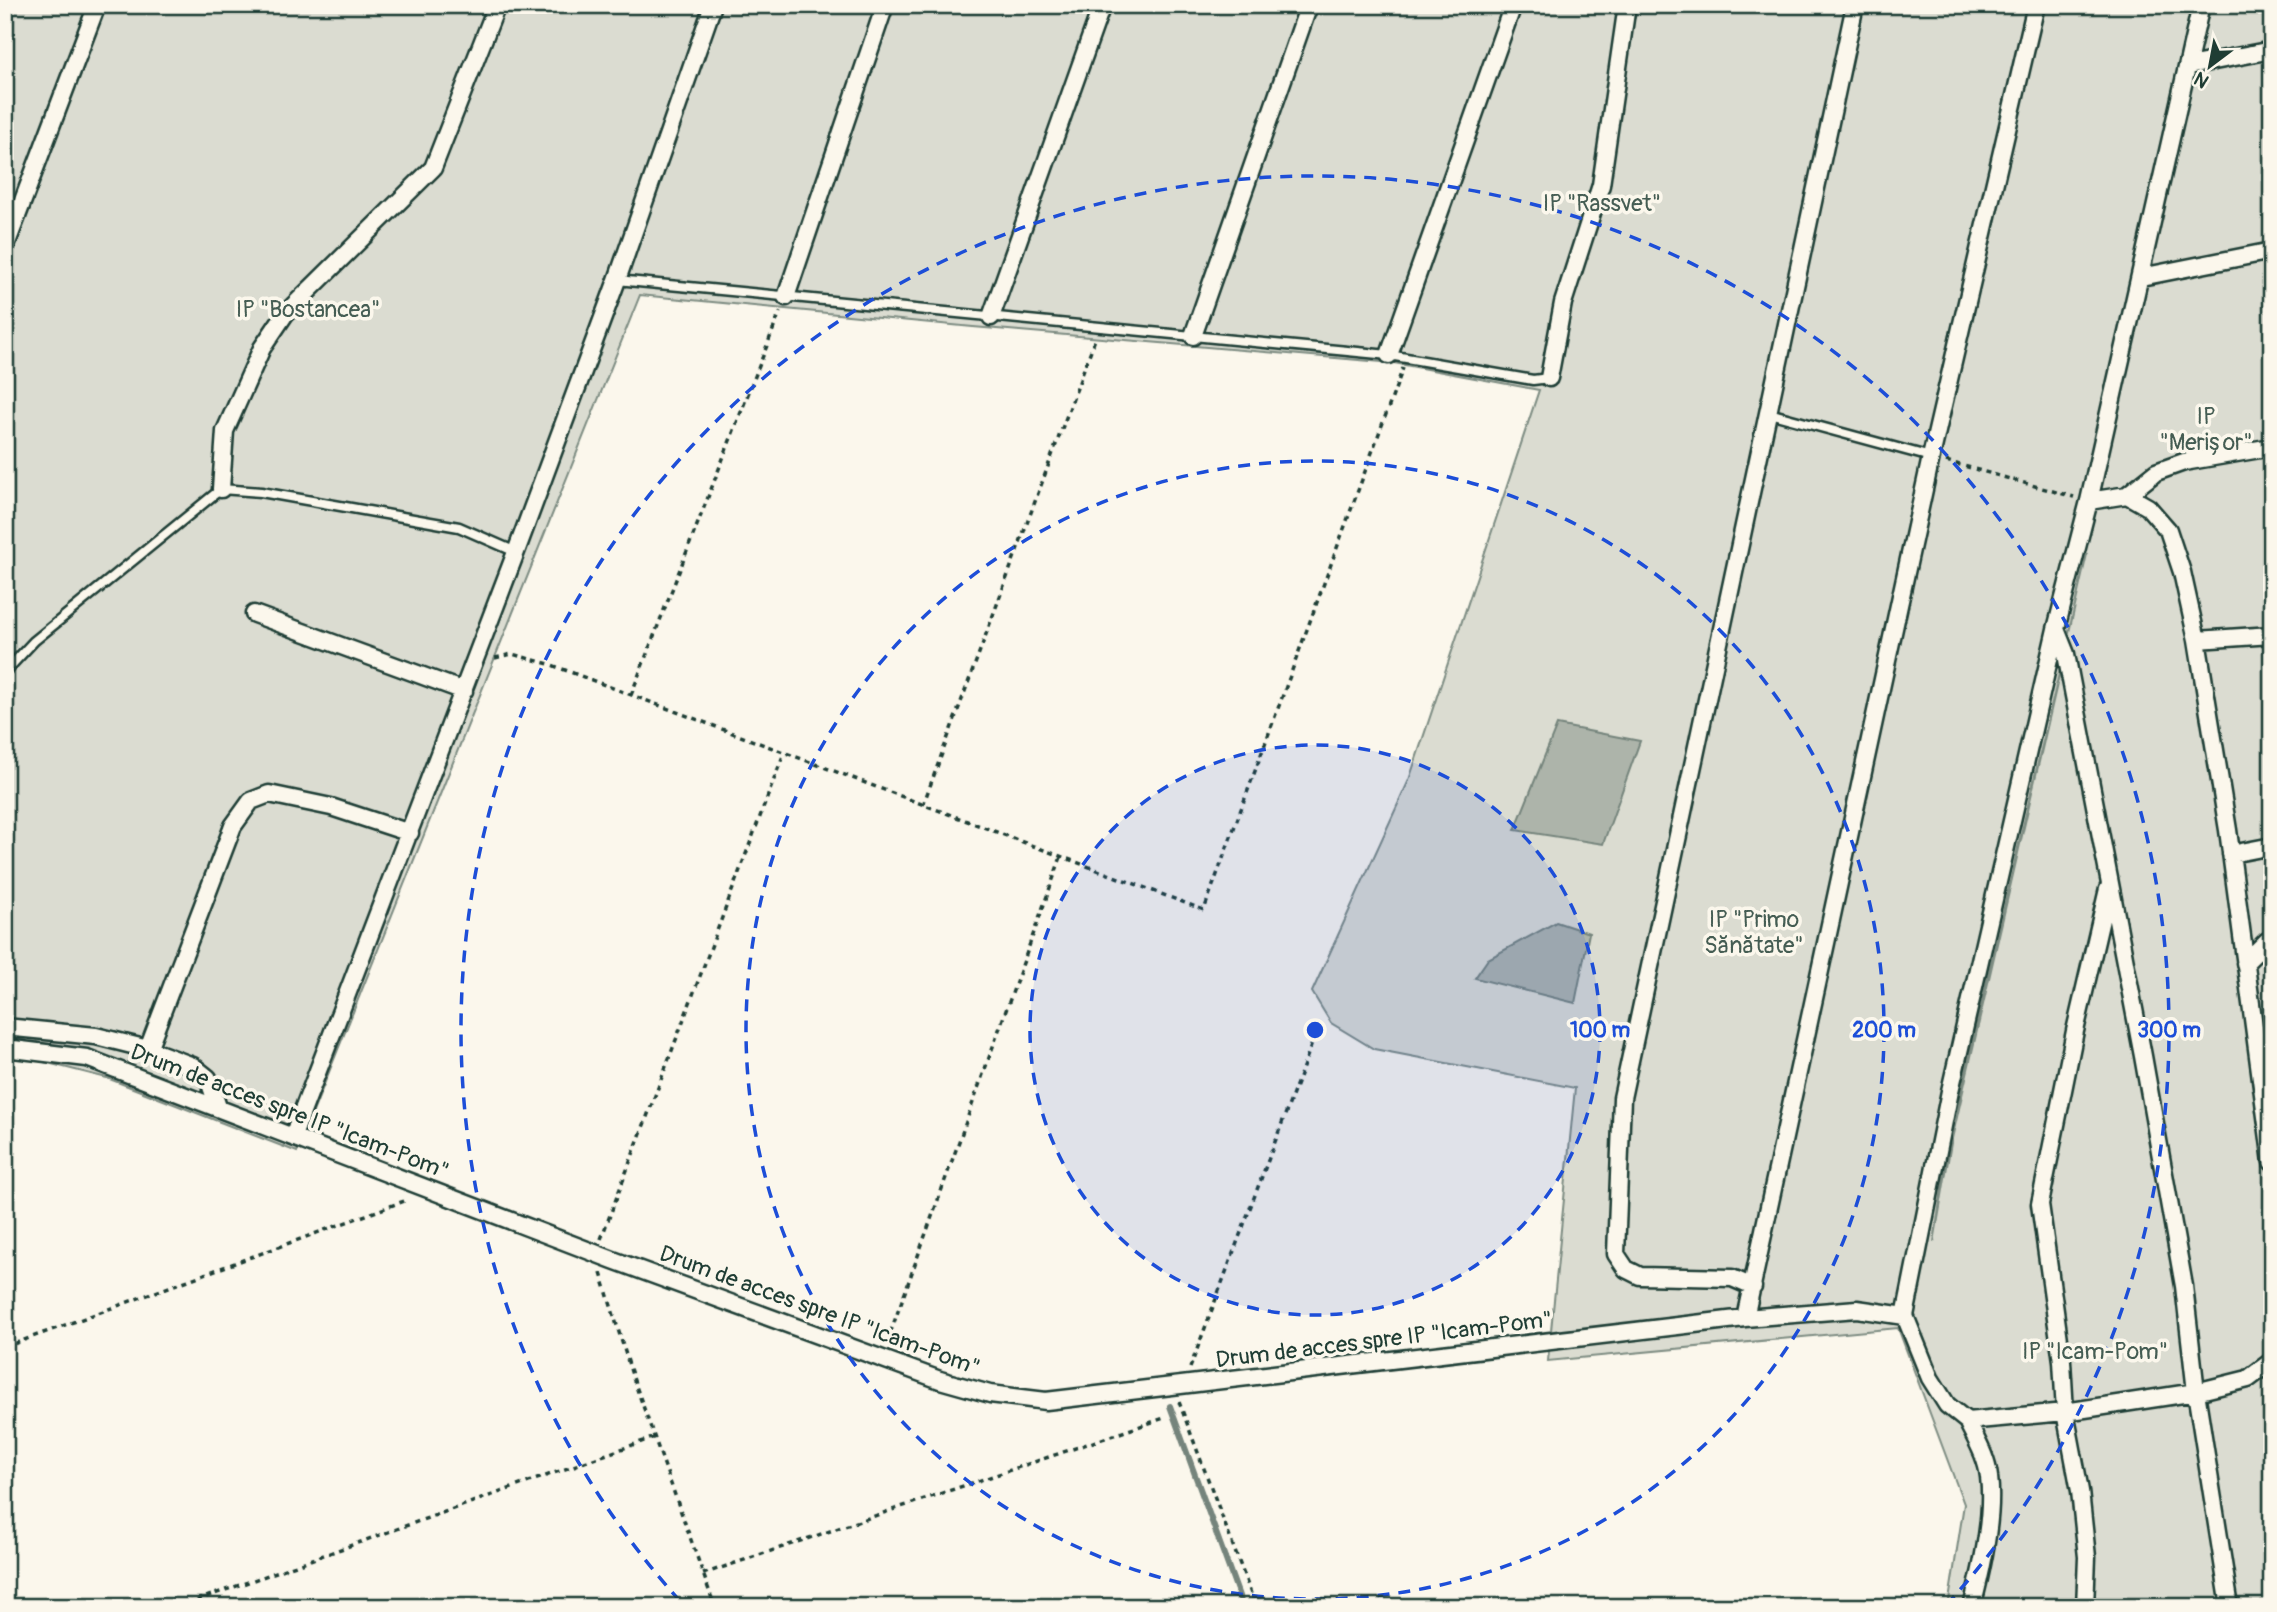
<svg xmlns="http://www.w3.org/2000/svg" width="2277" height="1612" font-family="Pangolin,sans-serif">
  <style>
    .green { fill: #dbdcd1; stroke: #7d8c82; stroke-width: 2; fill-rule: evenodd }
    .water { fill: #adb4aa; stroke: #74847b; stroke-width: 2 }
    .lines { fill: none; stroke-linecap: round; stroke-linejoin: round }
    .stream { stroke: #74847b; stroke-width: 6 }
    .lane-casing { stroke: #1f3d34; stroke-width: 13 }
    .street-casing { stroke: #1f3d34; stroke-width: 21 }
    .path { stroke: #1f3d34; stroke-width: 3.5; stroke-dasharray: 5 5; stroke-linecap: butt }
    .lane { stroke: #fbf7ec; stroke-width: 8 }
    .street { stroke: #fbf7ec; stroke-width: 16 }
    .ring { fill: none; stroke: #1d4ed8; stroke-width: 3.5; stroke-dasharray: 12 9 }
    .labels { text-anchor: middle; stroke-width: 7; stroke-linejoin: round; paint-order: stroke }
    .park-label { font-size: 23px; fill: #455d53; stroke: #fbf7ec }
    .street-label { font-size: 23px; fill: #1f3d34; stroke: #fbf7ec }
    .centre { fill: #1d4ed8; stroke: #fbf7ec; stroke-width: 3.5 }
    .ring-label { font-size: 21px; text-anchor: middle; font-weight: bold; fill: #1d4ed8; stroke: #fbf7ec; stroke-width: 7; stroke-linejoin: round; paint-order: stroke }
  </style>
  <rect width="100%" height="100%" fill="#fbf7ec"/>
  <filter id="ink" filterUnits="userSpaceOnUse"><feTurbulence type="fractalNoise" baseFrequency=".0143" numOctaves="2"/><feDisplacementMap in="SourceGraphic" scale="14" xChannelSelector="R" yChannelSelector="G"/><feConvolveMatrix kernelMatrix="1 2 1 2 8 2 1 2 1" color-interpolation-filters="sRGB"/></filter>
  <g filter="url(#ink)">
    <path class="green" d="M5,5H2272V1607H1948L1964,1504L1898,1328L1548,1361L1575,1088L1374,1049L1331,1023L1312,992L1409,780L1539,390L1394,363L973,327L640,295L297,1152L107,1078L24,1057L5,1058ZM2087,554L1951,1143L1934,1242L1949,1142Z"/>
    <path class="water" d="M1557,725L1640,741L1603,844L1515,830Z
      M1556,922L1589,933L1575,1003L1475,978L1488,959Z"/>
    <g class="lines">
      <path class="stream" d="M1170,1406L1243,1607"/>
      <g class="lane-casing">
        <path id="lane" d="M617,280L1389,355L1533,380L1549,378
          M1769,413L1931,457
          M5,672L34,641L221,489L261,492L459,527L516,552"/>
      </g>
      <g class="street-casing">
        <path id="street" d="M2201,5L2089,501L2056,629L1950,1091L1905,1316L1930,1378L1947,1405L1967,1421L2065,1412L2196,1392L2248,1379L2272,1361
          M2188,66L2272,50
          M5,248L97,5
          M2141,277L2272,251
          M786,297L885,5
          M991,317L1102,5
          M1193,336L1309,5
          M1389,355L1513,5
          M1549,378L1563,303L1601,185L1627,5
          M221,489L225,431L262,348L285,314L433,168L497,5
          M2127,495L2156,472L2184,462L2272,447
          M2089,501L2127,495L2148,507L2168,530L2182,572L2197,640L2228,830L2272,1162
          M254,614L464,691
          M2056,629L2066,654L2143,1056L2184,1286L2196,1392L2230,1607
          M2197,640L2272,635
          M2231,854L2272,846
          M2245,963L2267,941L2272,940
          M5,1027L96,1036L148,1049L193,1066L208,1078L218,1107
          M5,1048L87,1058L613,1260L940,1380L990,1394L1046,1401L1745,1318L1857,1309L1905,1316
          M148,1049L233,826L251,801L269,794L331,807L410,833
          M293,1136L516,552L617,280L713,5
          M1753,1287L1732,1278L1640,1276L1626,1269L1616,1254L1622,1098L1855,5
          M1745,1318L1931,457L2036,5
          M1967,1421C1975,1438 1987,1457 1989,1477C1994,1515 1982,1569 1972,1607
          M2085,1607L2087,1557L2080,1491L2065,1412L2062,1361L2040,1204L2075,1031L2108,889"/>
      </g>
      <path class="path" d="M1946,461L2074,497
        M495,658L512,654L549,664L1204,910L1403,368
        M631,695L780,312
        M923,805L1095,339
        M601,1239L784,753
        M601,1273L632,1375L715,1607
        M887,1342L1061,857
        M5,1347L407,1200
        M1190,1368L1320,1022
        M1179,1402L1256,1607
        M703,1574L1167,1417
        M178,1607L655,1437"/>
      <use href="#lane" class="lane"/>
      <use href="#street" class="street"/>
    </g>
  </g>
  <circle cx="1315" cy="1030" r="285" fill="#1d4ed8" fill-opacity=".12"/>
  <g class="ring">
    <circle cx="1315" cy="1030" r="285"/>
    <circle cx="1315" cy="1030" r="569"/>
    <path d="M680 1601A854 854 0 1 1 1950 1601"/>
  </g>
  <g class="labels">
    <g class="park-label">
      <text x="1602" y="211">IP "Rassvet"</text>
      <text x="308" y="317">IP "Bostancea"</text>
      <text x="2206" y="424">IP<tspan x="2206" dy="26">"Merișor"</tspan></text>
      <text x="1754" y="927">IP "Primo<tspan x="1754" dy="26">Sănătate"</tspan></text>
      <text x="2095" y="1359">IP "Icam-Pom"</text>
    </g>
    <g class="street-label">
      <text transform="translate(290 1111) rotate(21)" y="8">Drum de acces spre IP "Icam-Pom"</text>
      <text transform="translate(820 1310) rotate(20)" y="8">Drum de acces spre IP "Icam-Pom"</text>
      <text transform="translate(1384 1339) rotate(-7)" y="8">Drum de acces spre IP "Icam-Pom"</text>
    </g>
  </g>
  <circle cx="1315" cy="1030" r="10" class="centre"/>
  <g class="ring-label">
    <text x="1600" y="1037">100 m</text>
    <text x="1884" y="1037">200 m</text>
    <text x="2169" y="1037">300 m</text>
  </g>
  <rect width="2277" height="1612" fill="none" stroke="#fbf7ec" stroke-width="28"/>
  <rect x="14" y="14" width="2249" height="1584" fill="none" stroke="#1f3d34" stroke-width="2.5" filter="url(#ink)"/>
  <g transform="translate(2210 66) rotate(212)" stroke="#fbf7ec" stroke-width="5" paint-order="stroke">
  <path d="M0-5L12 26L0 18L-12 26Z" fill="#1f3d34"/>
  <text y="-10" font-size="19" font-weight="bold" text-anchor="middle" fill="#1f3d34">N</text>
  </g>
</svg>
